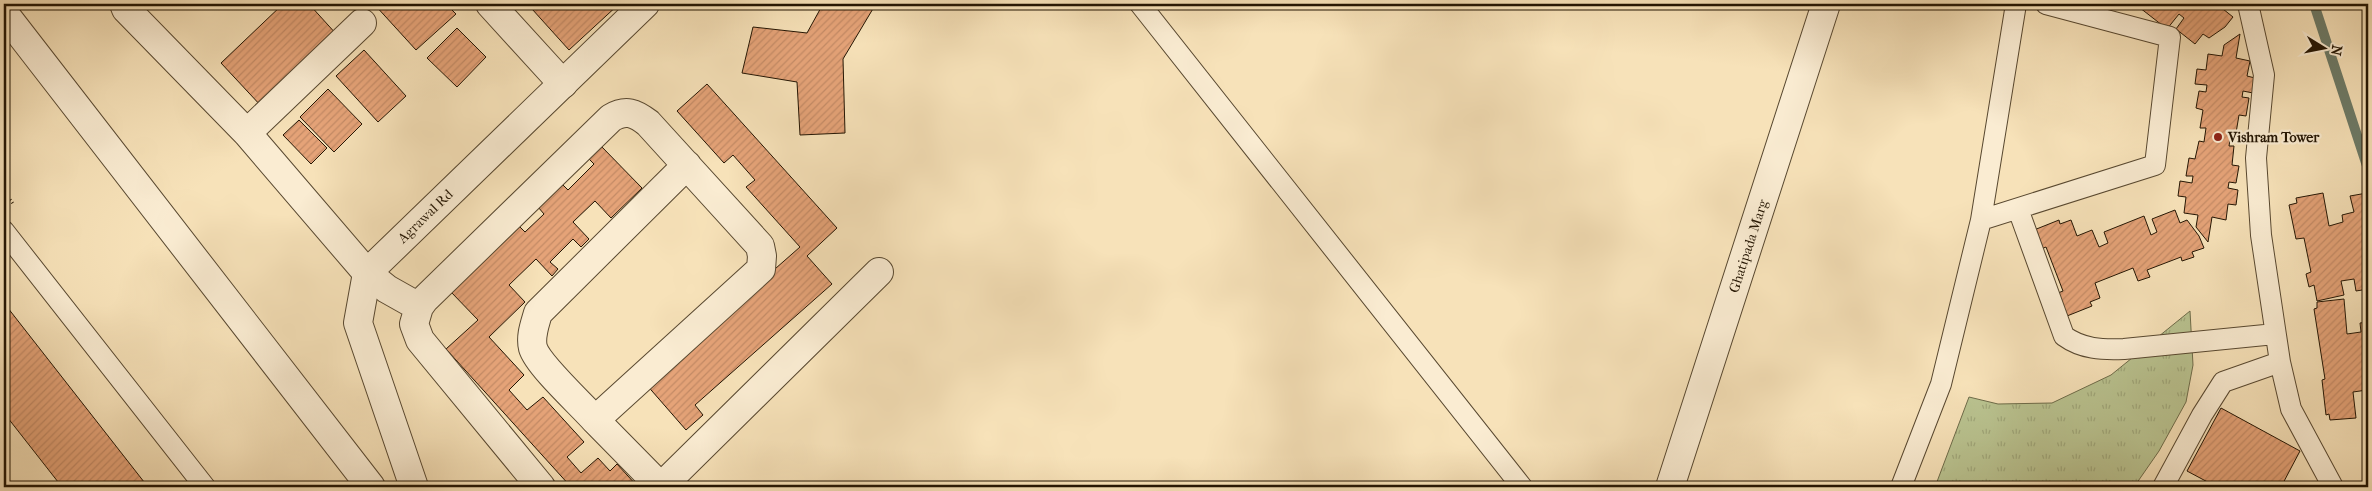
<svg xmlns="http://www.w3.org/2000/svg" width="2372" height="491" font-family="'IM FELL French Canon',serif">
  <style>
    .grass { fill: url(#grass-tufts); stroke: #6e6c4a }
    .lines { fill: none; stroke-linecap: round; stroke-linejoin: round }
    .stream { stroke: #6d7b68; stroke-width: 10 }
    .building { fill: url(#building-hatch); stroke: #231503 }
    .service-casing { stroke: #584830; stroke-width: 22 }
    .minor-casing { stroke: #584830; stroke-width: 30 }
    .tertiary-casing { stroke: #584830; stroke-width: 30 }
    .path { stroke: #231503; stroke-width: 3; stroke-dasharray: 1 2.5; stroke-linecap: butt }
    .service { stroke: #faecd2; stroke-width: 20 }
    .minor { stroke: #faecd2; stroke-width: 28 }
    .tertiary { stroke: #faecd2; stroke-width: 28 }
    .poi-dot { fill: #8f2418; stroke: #faecd2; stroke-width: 2 }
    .labels { text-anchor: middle; stroke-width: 4.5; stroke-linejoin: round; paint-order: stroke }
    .poi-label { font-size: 14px; font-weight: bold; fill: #231503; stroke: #faecd2; text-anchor: start }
    .street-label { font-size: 14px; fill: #231503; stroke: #faecd2 }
  </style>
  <defs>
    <pattern id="grass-tufts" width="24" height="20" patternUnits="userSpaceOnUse" patternTransform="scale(1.25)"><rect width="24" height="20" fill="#bac491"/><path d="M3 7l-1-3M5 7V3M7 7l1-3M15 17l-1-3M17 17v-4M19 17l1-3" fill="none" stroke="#a0a87b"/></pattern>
    <pattern id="building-hatch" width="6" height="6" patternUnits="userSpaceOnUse" patternTransform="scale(1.25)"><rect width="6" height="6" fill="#e5a378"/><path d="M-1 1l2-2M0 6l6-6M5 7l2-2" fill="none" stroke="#c48b66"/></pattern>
  </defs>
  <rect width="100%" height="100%" fill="#f7e2b9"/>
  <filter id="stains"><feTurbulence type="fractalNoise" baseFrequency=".004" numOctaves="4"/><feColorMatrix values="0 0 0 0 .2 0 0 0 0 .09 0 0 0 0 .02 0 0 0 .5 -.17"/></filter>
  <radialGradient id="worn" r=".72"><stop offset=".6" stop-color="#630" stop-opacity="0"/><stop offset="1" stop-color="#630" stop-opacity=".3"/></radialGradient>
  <path class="grass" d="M2190,311L2193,365L2186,402L2159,451L2134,487H1935L1969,397L1998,404L2052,403L2111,375Z"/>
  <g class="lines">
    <path class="stream" d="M2314,4L2368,169"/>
  </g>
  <path class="building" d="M283,4H309L338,36L262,107L221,63Z
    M374,4H446L456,14L416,50Z
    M537,4H619L569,50L532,9Z
    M823,4H869L874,7L843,59L845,133L800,135L797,82L742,73L753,27L807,33Z
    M2135,4H2224L2226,6L2223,9L2233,17L2225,27L2209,38L2203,34L2195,44L2176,29L2184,18L2179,14L2167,29Z
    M457,28L486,57L457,87L427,58Z
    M2240,34L2236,58L2250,61L2247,76L2255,78L2253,93L2243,91L2242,97L2249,98L2246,116L2239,115L2236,133H2231L2229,146H2234L2232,165L2239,166L2236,183L2229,182L2228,188L2238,190L2236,205L2228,204L2226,220L2212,217L2208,242L2196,227L2198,215L2184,213L2186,197L2178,196L2180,181L2192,183L2193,176H2186L2189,158L2195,159L2199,141L2204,142L2206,128H2200L2203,110L2196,108L2199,91L2206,92L2207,85L2195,84L2197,69L2206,70L2208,54L2222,56L2224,45Z
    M364,50L406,96L378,122L336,76Z
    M707,84L837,228L807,256L832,284L695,405L703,415L686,430L645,383L800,247L746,187L755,180L733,155L724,163L677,111Z
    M328,89L362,124L334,152L300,117Z
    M299,120L327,148L311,164L283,135Z
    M601,146L642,188L611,218L595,201L573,222L589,239L581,247L573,239L550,262L558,269L552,276L536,259L509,285L525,302L489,337L524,375L509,390L527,410L543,397L584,442L567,457L581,473L598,458L610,471L617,464L638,487H571L446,349L478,320L451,292L519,226L525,232L544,214L538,207L562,184L568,190L594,164L588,158Z
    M2323,193L2329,226L2343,222L2342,215L2354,212L2350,196L2367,193L2368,262L2364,263L2365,272L2368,271V289L2356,291L2354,279L2341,281L2344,295L2317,301L2314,285L2309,287L2306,274L2311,272L2304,238L2296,239L2289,205L2297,203L2296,198Z
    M2175,210L2180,223L2187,220L2199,236L2204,248L2192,252L2194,257L2182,261L2181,257L2147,270L2150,277L2138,281L2133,268L2095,283L2100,298L2090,302L2092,306L2067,316L2058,293L2063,291L2046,247L2041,249L2034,230L2059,220L2060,224L2071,220L2077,236L2092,230L2099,247L2108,243L2104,232L2144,216L2151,235L2157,232L2152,219Z
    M2344,299L2347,334L2361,332L2360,323L2368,322V386L2367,390L2353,392L2356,418L2330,420L2329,414L2326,415L2322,380L2325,379L2314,309L2317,308V302Z
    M4,303L148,487H62L4,413Z
    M2221,408L2300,451L2281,487H2217L2187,471Z"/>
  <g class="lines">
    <g class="service-casing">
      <path id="service" d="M1140,4L1522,487
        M2248,4L2264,75L2256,158L2261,235L2280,362L2291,409L2333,487
        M2018,209L2064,336C2082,349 2102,350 2124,349L2275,334
        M1981,220L2155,165L2170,37L2046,4
        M4,231L205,487
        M1901,487L1941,384L1981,220L2016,4
        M2163,487L2202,415L2223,382L2280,362"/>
    </g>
    <g class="minor-casing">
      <path id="minor" d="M124,4L126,9L247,133L367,273L387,289L419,307L424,300L611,118C626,109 635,113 648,123L760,246L762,256L761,269L595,420L661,487
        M490,4L563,84
        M4,13L371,487
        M247,133L362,23
        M419,307L414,324L420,340L541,487
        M595,420C582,405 538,365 533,348C530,336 535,324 538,313L687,165
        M661,487L879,272
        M1670,487L1826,4"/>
    </g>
    <g class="tertiary-casing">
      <path id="tertiary" d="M414,487L358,323L367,273L645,4"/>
    </g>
    <path class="path" d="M4,191L14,205"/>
    <use href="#service" class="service"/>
    <use href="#minor" class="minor"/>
    <use href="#tertiary" class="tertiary"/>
  </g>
  <circle class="poi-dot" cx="2218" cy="137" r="5"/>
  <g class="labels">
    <g class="poi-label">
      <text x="2228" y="142">Vishram Tower</text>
    </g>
    <g class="street-label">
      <text transform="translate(425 216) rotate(-44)" y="5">Agrawal Rd</text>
      <text transform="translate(1748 246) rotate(-72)" y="5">Ghatipada Marg</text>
    </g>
  </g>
  <rect width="2372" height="491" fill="none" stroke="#f7e2b9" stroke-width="20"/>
  <rect x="5" y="5" width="2362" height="481" fill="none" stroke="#231503" stroke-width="2.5"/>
  <rect x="10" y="10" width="2352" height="471" fill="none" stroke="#231503"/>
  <g transform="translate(2324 48) rotate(100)" stroke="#faecd2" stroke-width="4" paint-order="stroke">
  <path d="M0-4L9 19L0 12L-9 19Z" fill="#231503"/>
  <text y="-8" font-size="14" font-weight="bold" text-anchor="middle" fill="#231503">N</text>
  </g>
  <rect width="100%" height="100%" filter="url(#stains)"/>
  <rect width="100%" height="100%" fill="url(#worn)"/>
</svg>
